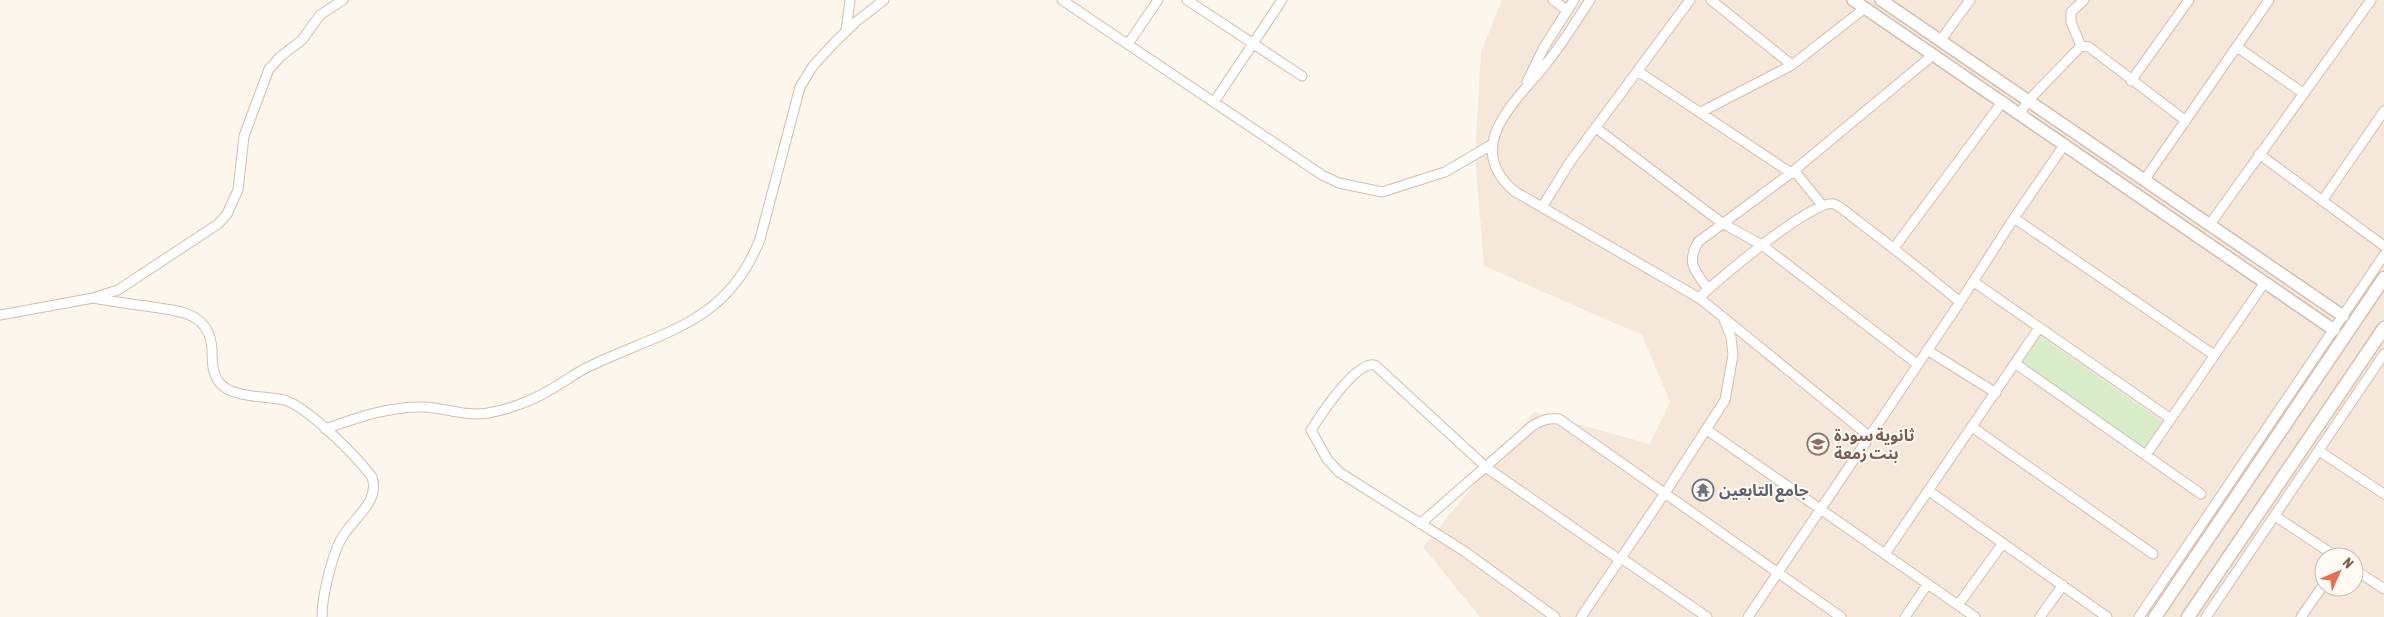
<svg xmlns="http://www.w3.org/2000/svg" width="2384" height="617" font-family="'Asap Condensed','Noto Sans Arabic',sans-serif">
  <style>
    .residential { fill: #f5e8da; fill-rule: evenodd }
    .green { fill: #d8ecc9 }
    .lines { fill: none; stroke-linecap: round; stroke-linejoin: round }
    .minor-casing { stroke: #d1beb0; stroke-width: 11 }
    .tertiary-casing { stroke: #d1beb0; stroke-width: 14 }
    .secondary-casing { stroke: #d6c0b0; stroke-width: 15 }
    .minor { stroke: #fff; stroke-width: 9 }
    .tertiary { stroke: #fff; stroke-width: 11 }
    .secondary { stroke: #fff; stroke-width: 12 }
    .labels { text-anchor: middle; stroke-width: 4; stroke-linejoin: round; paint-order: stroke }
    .education-label { font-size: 16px; font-weight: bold; fill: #785e54; stroke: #fffaf3; text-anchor: start }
    .worship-label { font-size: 16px; font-weight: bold; fill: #5b616d; stroke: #fffaf3; text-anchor: start }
  </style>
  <rect width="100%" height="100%" fill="#fdf6ec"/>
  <path class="residential" d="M1502,0H2384V617H1480L1423,547L1534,412L1650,444L1670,402L1642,335L1484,266L1475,156L1481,52ZM2324,557H2354V587H2324Z"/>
  <path class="green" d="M2040,336L2163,422L2145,449L2022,362Z"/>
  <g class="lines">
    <g class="minor-casing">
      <path id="minor" d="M1062,0L1322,175L1339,183L1382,192L1445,172L1491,145
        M1187,0L1302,76
        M1553,0L1567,10
        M1711,0L1792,65
        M846,31L850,0
        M1940,41L1970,0
        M1128,44L1158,0
        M2081,46L2071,22V12L2084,0
        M2237,47L2303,93
        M1639,72L1791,173L1797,174L1822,205
        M2131,81L2189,0
        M1527,82L1544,47L1574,0
        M1214,102L1282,0
        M1701,112L1792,65L1865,8
        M2020,113L2028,101L2081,46L2089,47L2186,121
        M1596,128L1722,223L1762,245L1917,364
        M2259,154L2384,246
        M2145,179L2269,0
        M2322,201L2384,111
        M1542,207L1570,162L1690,0
        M2014,218L2214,355
        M2210,224L2371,0
        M1894,248L2003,101
        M1974,282L2171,419
        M1708,289C1695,271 1686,263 1698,242L1791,173L1933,55
        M93,298C111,301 129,304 146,306C176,311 209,310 212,349C212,363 212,378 224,387C240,398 266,396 284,400C307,406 357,457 372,477C381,503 350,520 340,541C331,560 322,596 322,617
        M1699,298C1716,281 1814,198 1834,204C1842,207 1852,217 1859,222C1894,248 1927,275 1960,302
        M0,315L93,298L118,290L218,224L227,214L238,190L244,136L269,69L281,56L302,40L320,15L343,0
        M1724,318L1869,436
        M1927,350L1996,393
        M2016,364L2201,494
        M1972,427L2153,554
        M325,429C357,418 389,406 424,407C445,408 467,417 488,413C507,410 531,401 548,391C563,383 575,373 590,366C663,331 727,324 760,239L800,87L813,66L835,42L857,21L884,0
        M1707,430L1975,617
        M2319,451L2384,494
        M2146,455L2265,282
        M1929,491L2107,617
        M2275,516L2337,557
        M1420,524L1531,427C1541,420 1548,418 1559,419L1841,617
        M1885,554L2039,328
        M1621,558L1707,617
        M2354,569L2384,589
        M1958,605L2003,543
        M1555,617L1464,551L1339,472L1327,459L1311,430C1320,416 1356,360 1375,365L1487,468L1620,560
        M1581,617L1665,493L1725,400L1733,355L1731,337L1723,317L1699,298L1514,191C1460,144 1520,99 1549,60C1564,41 1577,20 1590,0
        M1748,617L1960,302L2014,218L2065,144
        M1905,617L1927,585
        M2040,617L2063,585
        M2139,617L2384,255
        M2206,617L2384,354
        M2301,617L2324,584"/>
    </g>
    <g class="tertiary-casing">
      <path id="tertiary" d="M1853,0L2334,330
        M1881,0L2343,316"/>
    </g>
    <g class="secondary-casing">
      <path id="secondary" d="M2155,617L2384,278
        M2188,617L2384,328"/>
    </g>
    <use href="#minor" class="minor"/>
    <use href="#tertiary" class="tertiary"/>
    <use href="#secondary" class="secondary"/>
  </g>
  <defs>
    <g id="school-ring" transform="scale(1.125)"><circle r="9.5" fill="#fffaf3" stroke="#8d6e63" stroke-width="1.5"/><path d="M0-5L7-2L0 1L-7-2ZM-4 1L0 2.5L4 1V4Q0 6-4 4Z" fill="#8d6e63"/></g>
    <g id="temple-ring" transform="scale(1.125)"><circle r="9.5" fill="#fffaf3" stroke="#6b7280" stroke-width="1.5"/><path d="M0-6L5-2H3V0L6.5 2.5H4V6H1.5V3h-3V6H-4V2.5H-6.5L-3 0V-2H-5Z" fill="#6b7280"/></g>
  </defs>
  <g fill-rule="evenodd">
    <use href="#school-ring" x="1818" y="444"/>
    <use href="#temple-ring" x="1703" y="490"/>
  </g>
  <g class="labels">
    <g class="education-label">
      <text x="1834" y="441">ثانوية سودة<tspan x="1834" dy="18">بنت زمعة</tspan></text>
    </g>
    <g class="worship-label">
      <text x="1719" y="496">جامع التابعين</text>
    </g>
  </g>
  <g transform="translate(2339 572) rotate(45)"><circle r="24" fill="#fffaf3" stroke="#cabbb1"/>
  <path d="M0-4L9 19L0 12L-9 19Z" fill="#e76f51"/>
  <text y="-8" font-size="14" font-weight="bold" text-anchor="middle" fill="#7a5c4d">N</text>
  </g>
</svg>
